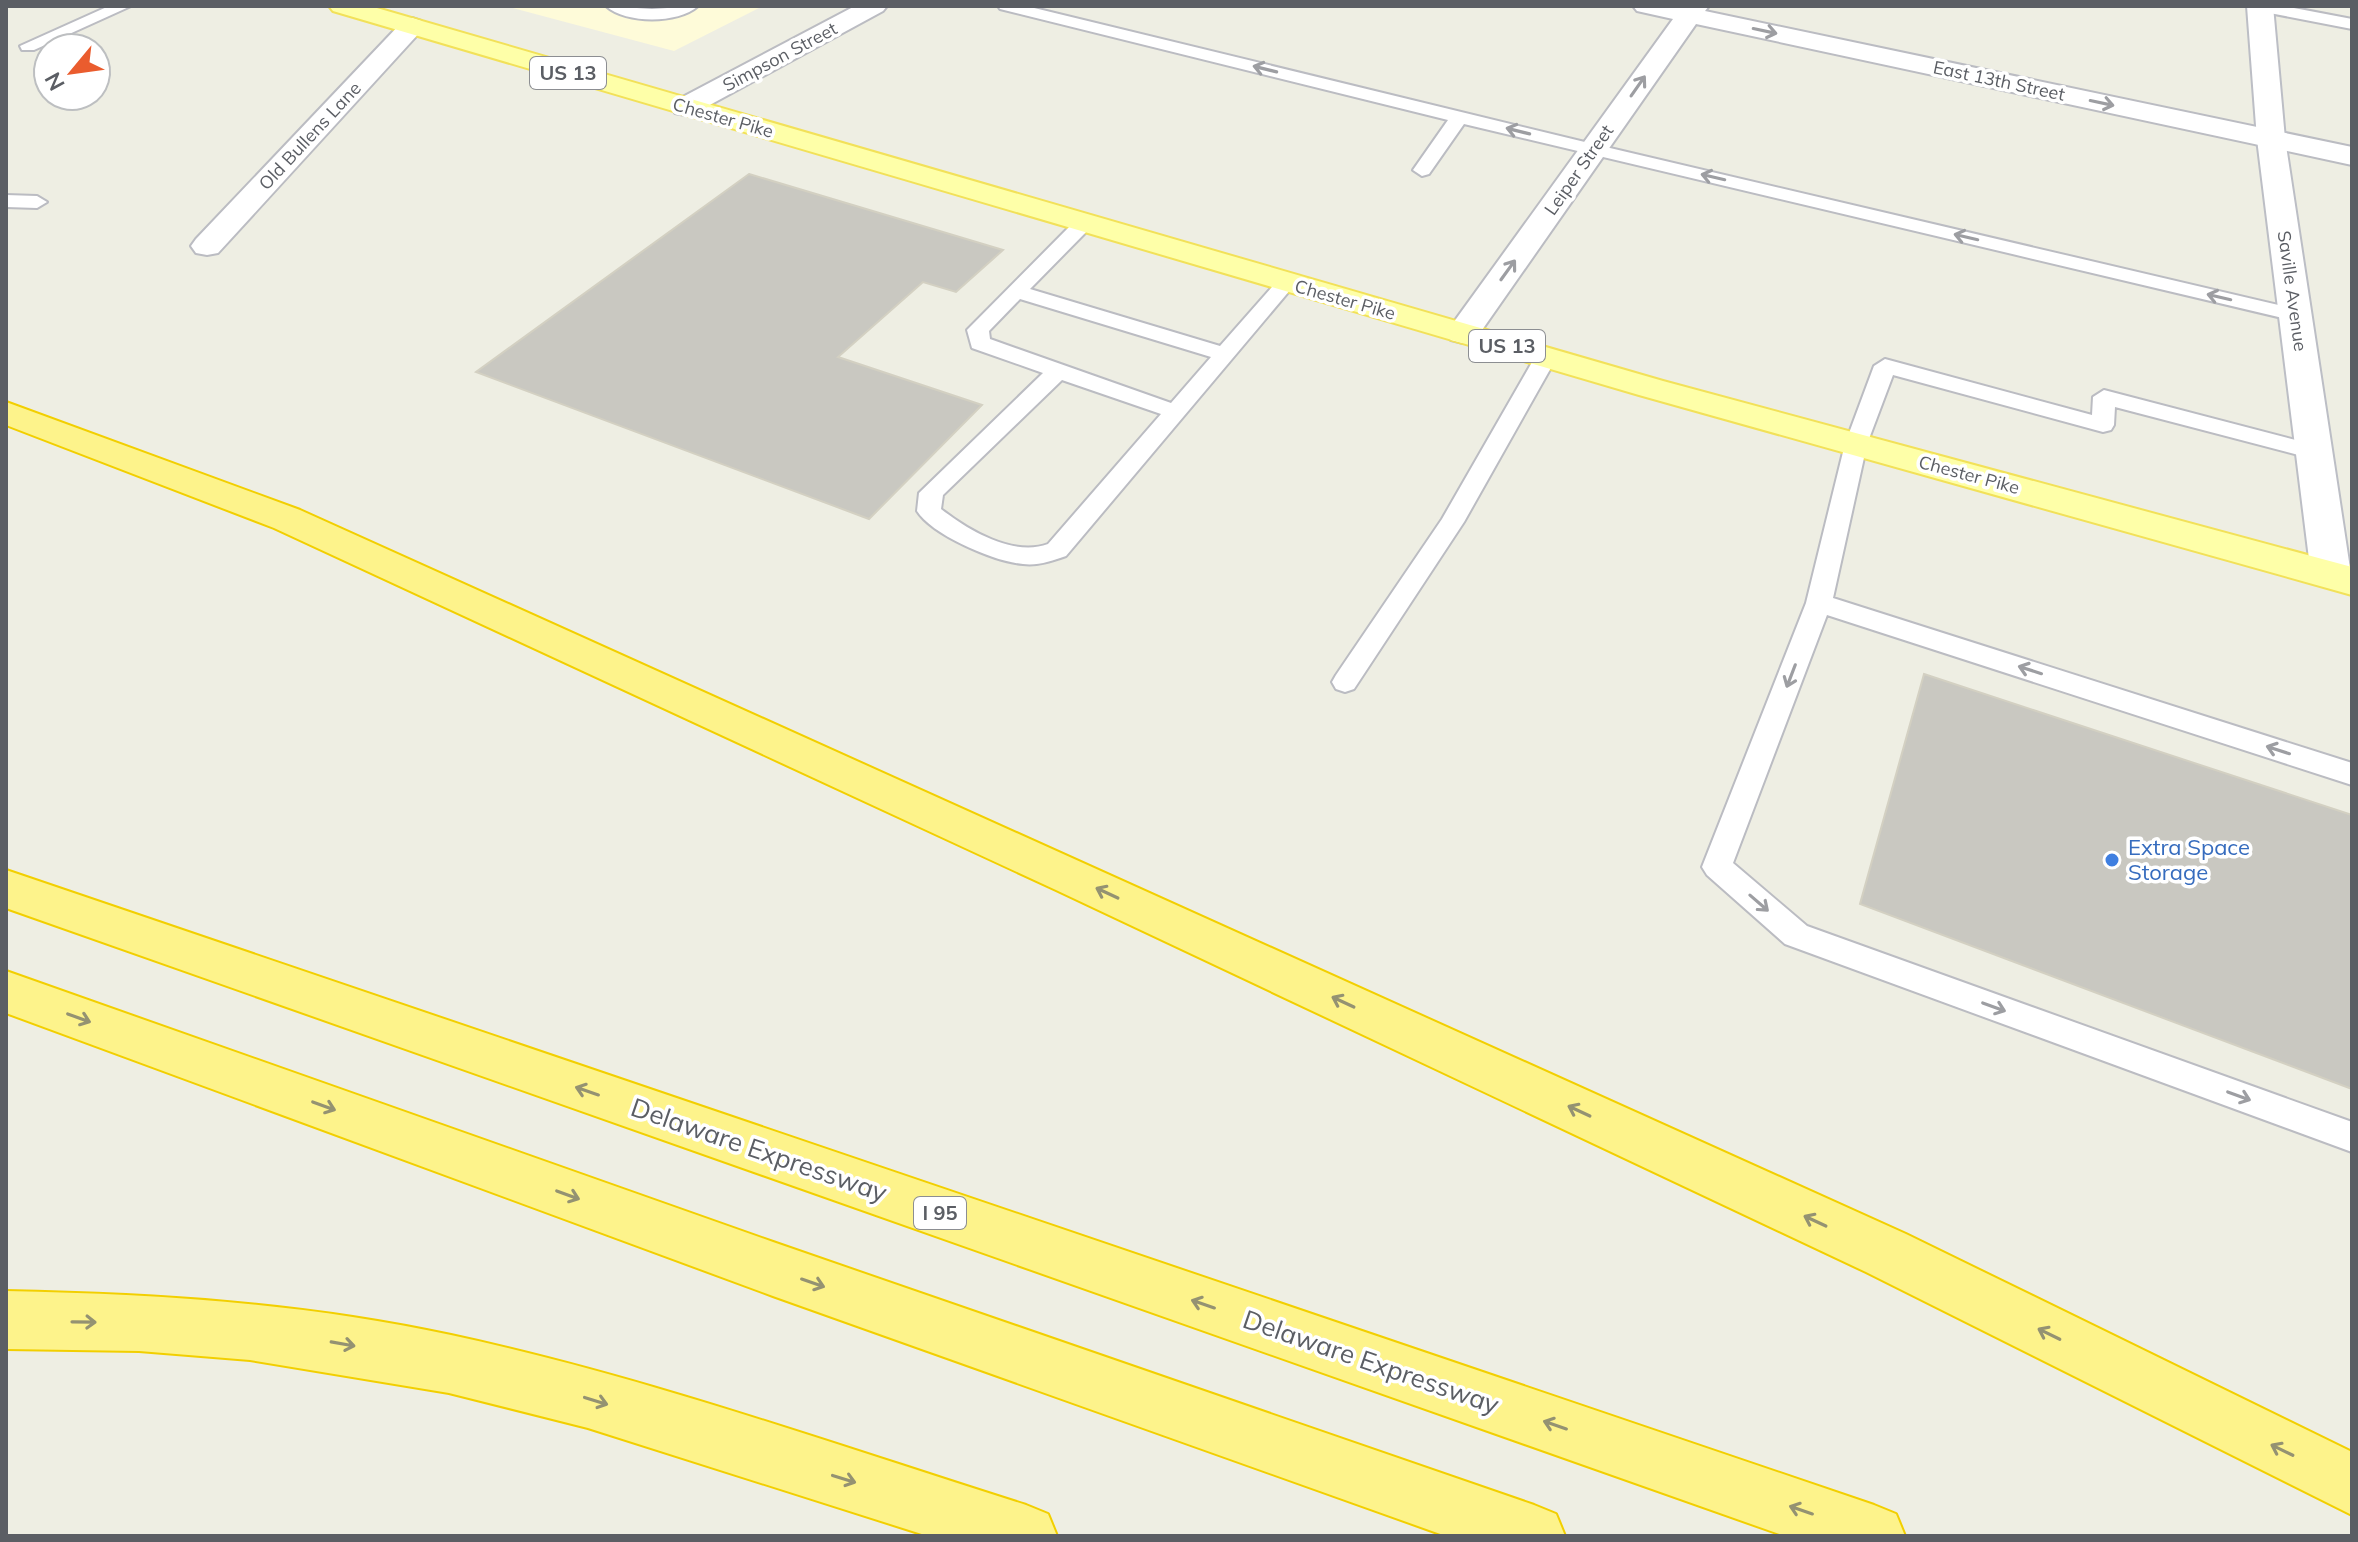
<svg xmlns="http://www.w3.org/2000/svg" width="2358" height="1542" font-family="Mulish,sans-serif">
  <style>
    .commercial { fill: #fefbd9 }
    .building { fill: #c9c8c1; stroke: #d3d0c2; stroke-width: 2 }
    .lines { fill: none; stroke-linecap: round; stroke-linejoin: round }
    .lane-casing { stroke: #bbbcc2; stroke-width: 4 }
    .street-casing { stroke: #bbbcc2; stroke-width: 4 }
    .secondary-casing { stroke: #bcbec5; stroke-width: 4 }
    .primary-casing { stroke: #f2e159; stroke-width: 4 }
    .highway-casing { stroke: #f2cf00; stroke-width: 4 }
    .lane { fill: #fff; fill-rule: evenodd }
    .street { fill: #fff; fill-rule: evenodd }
    .secondary { fill: #fff; fill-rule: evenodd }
    .primary { fill: #feffa8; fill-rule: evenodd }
    .highway { fill: #fdf38b; fill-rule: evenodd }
    .oneway { stroke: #9d9ea2 }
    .oneway2 { stroke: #949272 }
    .shop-dot { fill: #3f7fe0; stroke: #fff; stroke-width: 3 }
    .labels { text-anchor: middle; stroke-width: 7; stroke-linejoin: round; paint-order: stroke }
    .far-street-label { font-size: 18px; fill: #5b5e64; stroke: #fff }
    .shield { fill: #fff; stroke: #8c8e92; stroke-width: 2 }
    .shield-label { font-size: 20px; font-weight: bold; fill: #5b5e64 }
    .shop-label { font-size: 22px; fill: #366cbe; stroke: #fff; text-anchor: start }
    .near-street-label { font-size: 26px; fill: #5b5e64; stroke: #fff }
  </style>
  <rect width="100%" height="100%" fill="#eeeee3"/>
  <path class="commercial" d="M505,6H763L674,51Z"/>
  <path class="building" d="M749,174L1003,250L956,292L923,282L838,357L982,405L869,519L476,372Z
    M1924,674L2352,815V1089L1860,904Z"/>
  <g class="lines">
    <g class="lane-casing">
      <path id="lane" d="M109,6H131L34,50H22L20,46Z
        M606,6L652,9L698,6C678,24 626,24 606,6Z
        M998,6H1026L1593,144L2295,309L2305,315L2295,321L1464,124L1429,174L1422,176L1413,170L1448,120L1000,9Z
        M2251,6H2284L2352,19V29L2259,11Z
        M6,195L37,196L47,202L37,208L6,207Z
        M1083,218L1093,224L1090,228L1030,289L1220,346L1279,279H1293L1296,283L1066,556C1052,561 1037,566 1023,564C995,562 932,535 917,511L919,493L1043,373L972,348L967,330L1076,220ZM1020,299L1211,357L1171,403L990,339L989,331ZM1062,380L1161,414L1048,544C1013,557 968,530 941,509L943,495Z
        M1546,351L1557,357L1464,522L1354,689L1345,692L1336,689L1332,682L1336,675L1442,519L1535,357Z
        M1885,359L2092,415L2093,397L2104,390L2322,447L2326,452L2322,457L2314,459L2115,407L2114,425L2111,430L2103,432L1893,375L1867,444L1833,598L2352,763V785L1827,615L1733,863L1807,926L2352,1122V1152L1785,944L1707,875L1702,867L1806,603L1845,444L1874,366Z"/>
    </g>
    <g class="street-casing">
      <path id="street" d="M855,6H887L883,11L695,113L685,115L675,113L671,107L675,101Z
        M1633,6H1709L1705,11L2352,147V165L1696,24L1475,340L1463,343L1451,340L1446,333L1451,326L1673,19L1637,11Z
        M412,18L421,21L425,26L421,31L218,253L207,255L196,253L191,246L196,239L403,21Z"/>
    </g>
    <g class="secondary-casing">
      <path id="secondary" d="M2247,6H2273L2285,139L2351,575L2345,584L2331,588L2317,584L2311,575L2257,139Z"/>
    </g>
    <g class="primary-casing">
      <path id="primary" d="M329,6H370L1663,381L2352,567V595L1639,395L333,11Z"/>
    </g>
    <g class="highway-casing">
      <path id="highway" d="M6,402L300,510L1906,1234L2352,1452V1515L1866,1272L1056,890L274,528L6,425Z
        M6,870L1874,1505L1896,1514L1905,1536H1785L6,908Z
        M6,971L773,1242L1534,1505L1556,1514L1565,1536H1446L773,1296L6,1013Z
        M6,1291C156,1294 304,1303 451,1335C646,1377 836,1445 1026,1505L1048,1514L1057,1536H928L588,1428L449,1393L250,1360L139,1351L6,1349Z"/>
    </g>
    <use href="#lane" class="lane"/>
    <use href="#street" class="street"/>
    <use href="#secondary" class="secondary"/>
    <use href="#primary" class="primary"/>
    <use href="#highway" class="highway"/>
  </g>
  <defs><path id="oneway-shaft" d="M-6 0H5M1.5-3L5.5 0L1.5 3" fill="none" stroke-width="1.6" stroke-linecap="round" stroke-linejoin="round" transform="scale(2)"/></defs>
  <g class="oneway">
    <use href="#oneway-shaft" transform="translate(1765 31) rotate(12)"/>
    <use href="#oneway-shaft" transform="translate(1265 69) rotate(-166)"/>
    <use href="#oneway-shaft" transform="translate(1638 86) rotate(-55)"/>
    <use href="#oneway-shaft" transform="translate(2102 103) rotate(12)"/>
    <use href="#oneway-shaft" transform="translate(1518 131) rotate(-166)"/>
    <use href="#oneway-shaft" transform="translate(1713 177) rotate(-167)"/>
    <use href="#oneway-shaft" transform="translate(1966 237) rotate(-167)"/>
    <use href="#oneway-shaft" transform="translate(1508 270) rotate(-54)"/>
    <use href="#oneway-shaft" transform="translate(2219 297) rotate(-167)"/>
    <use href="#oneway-shaft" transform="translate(2030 670) rotate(-162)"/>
    <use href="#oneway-shaft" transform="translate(1791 676) rotate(111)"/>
    <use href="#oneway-shaft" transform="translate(2278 750) rotate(-162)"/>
    <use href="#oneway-shaft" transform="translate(1759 903) rotate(41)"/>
    <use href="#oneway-shaft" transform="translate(1994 1007) rotate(20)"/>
    <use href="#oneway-shaft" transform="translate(2239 1096) rotate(20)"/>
  </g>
  <g class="oneway2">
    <use href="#oneway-shaft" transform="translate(1107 893) rotate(-155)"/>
    <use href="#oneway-shaft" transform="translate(1343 1002) rotate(-155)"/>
    <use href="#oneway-shaft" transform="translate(79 1018) rotate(20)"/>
    <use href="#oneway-shaft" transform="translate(587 1091) rotate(-161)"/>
    <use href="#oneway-shaft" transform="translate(324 1106) rotate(20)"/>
    <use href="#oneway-shaft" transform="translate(1579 1111) rotate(-155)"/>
    <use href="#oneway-shaft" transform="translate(568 1195) rotate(20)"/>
    <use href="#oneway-shaft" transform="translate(1815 1221) rotate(-155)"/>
    <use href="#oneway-shaft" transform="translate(813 1283) rotate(19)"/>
    <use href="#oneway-shaft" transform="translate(1203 1304) rotate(-161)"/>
    <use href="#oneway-shaft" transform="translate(84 1322) rotate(1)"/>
    <use href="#oneway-shaft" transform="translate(2049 1334) rotate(-154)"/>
    <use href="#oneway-shaft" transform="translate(343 1344) rotate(10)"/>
    <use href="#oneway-shaft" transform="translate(596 1401) rotate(17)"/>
    <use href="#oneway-shaft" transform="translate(1555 1425) rotate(-161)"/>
    <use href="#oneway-shaft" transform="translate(2282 1450) rotate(-154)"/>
    <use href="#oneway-shaft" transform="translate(844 1479) rotate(17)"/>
    <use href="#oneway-shaft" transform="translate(1801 1510) rotate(-161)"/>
  </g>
  <circle class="shop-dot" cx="2112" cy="860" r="8"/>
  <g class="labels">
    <g class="far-street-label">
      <text transform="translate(780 57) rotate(-28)" y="6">Simpson Street</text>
      <text transform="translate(1999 81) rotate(12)" y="6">East 13th Street</text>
      <text transform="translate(723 118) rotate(16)" y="6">Chester Pike</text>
      <text transform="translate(310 136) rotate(-47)" y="6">Old Bullens Lane</text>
      <text transform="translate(1579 170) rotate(-55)" y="6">Leiper Street</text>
      <text transform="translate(2292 291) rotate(82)" y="6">Saville Avenue</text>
      <text transform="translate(1345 300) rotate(16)" y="6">Chester Pike</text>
      <text transform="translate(1969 475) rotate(15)" y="6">Chester Pike</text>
    </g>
    <g class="shield">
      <rect x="530" y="57" width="76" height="32" rx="6"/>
      <rect x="1469" y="330" width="76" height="32" rx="6"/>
      <rect x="914" y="1197" width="52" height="32" rx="6"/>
    </g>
    <g class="shield-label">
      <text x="568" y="80">US 13</text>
      <text x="1507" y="353">US 13</text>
      <text x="940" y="1220">I 95</text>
    </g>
    <g class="shop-label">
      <text x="2128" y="855">Extra Space<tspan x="2128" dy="25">Storage</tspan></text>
    </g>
    <g class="near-street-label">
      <text transform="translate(759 1150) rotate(19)" y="9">Delaware Expressway</text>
      <text transform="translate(1371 1362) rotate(19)" y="9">Delaware Expressway</text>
    </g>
  </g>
  <rect width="2358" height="1542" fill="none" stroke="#5b5e64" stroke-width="16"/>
  <g transform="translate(72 72) rotate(241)"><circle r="38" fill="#ffffff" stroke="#bdbfc1" stroke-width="2"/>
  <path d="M0-6L14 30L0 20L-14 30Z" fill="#ea5c2e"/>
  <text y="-12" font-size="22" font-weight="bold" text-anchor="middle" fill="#5b5e64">N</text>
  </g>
</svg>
